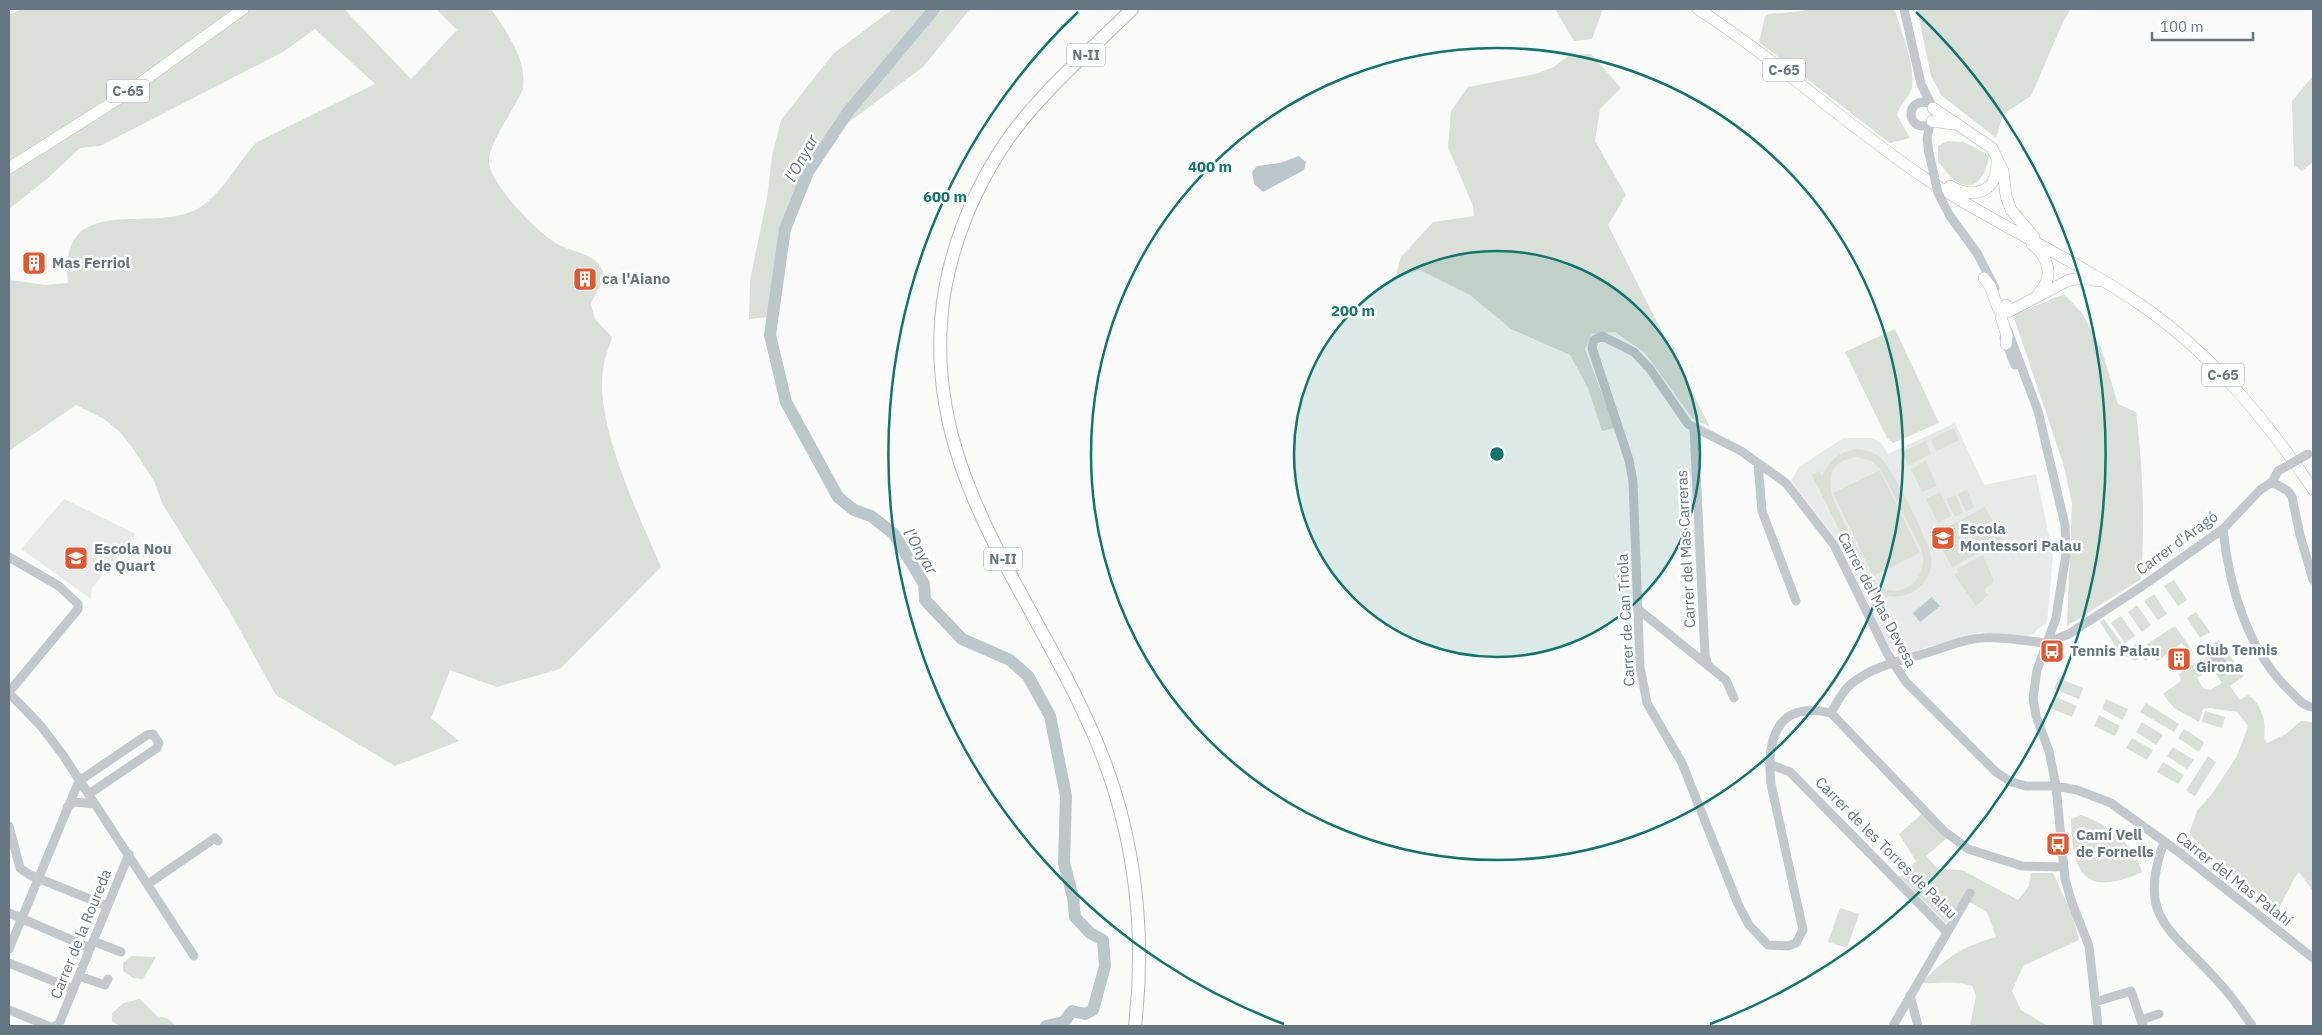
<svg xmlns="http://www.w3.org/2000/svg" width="2322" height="1035" font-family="'IBM Plex Sans',sans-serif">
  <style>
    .built { fill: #e8e9e9 }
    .green { fill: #dadfd7; fill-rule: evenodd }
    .water { fill: #bbc7cb }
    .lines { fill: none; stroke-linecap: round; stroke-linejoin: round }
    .river { stroke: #bbc7cb; stroke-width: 12 }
    .major-casing { stroke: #b5babe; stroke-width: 12 }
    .highway-casing { stroke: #b4b9bd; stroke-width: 14 }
    .minor { stroke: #c3c8cc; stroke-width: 9 }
    .major { stroke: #fff; stroke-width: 11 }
    .highway { stroke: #fff; stroke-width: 12 }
    .minor-bridge { stroke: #c3c8cc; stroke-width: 9 }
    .ring { fill: none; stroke: #0f766e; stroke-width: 2.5 }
    .labels { text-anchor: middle; stroke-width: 5; stroke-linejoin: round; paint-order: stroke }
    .shield { fill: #fff; stroke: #939fa8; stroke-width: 1 }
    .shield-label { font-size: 14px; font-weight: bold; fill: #657683 }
    .poi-label { font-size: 15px; font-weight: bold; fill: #657683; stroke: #fff; text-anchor: start }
    .street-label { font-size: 15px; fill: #657683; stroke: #fff }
    .water-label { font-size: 16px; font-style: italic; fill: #60757c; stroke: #fff }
    .centre { fill: #0f766e; stroke: #fff; stroke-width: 2.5 }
    .ring-label { font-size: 15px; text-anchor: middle; font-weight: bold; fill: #0f766e; stroke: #fff; stroke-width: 5; stroke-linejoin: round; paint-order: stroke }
  </style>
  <rect width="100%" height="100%" fill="#fafaf8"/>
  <path class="built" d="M1955,423L1984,485L2036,474L2053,556L2047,623L2036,630L2035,633L2023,637L1980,632L1901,655L1893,651L1887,642L1838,542L1791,481L1799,467L1843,438H1873L1881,443L1888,454Z
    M64,499L136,534L92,588L91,599L21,549Z"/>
  <path class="green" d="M22,9H344L411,79L457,30L436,9H491C507,33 527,58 523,89C514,110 493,136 489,158C485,180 539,235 559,245C574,253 596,253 603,272C606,282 594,294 591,304L595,319L612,337C609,348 604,359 603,370C595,426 639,515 661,567L560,669L497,687L450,670L431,718L459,741L395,766L276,695L227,607L163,505L154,481L132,447L119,431L104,419L76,405L9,451V270L11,280L45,285L68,283C58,188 152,236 199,208C224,192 237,163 257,142L375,84L315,29L283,52L100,146L80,148L47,179L9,209V15Z
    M893,9H970L923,67L829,137L798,181L777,244L768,317L749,319L750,280L767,198L772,156L781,120L833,54Z
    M1555,9H1603L1592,39L1574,41Z
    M1806,9H1895C1900,29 1916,68 1912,88C1909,98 1899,105 1897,115L1910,138L1890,143L1759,42L1765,16L1769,14L1803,11Z
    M1917,9H2071L2063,22L2031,96L2003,114L1996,138L1941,95L1931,76Z
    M1591,54L1621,88L1600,109L1595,141L1626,195L1608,225L1710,427L1692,418L1645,353L1615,332L1592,334L1585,349L1615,428L1602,431L1588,388L1570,355L1511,329L1470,295L1420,270L1395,278L1401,257L1433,222L1474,216L1473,206L1448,147L1451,111L1468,87L1535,74L1554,67L1569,55Z
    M2313,76V162L2302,171L2294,165L2292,101Z
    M1948,141L1964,142L1989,155C1987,171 1978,194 1957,182C1950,178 1944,168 1938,162V146Z
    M2064,294L2082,313L2101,348L2118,404L2136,412C2143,467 2145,523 2141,579L2067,626L2072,503L2063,463L2013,315Z
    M1895,329L1939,423L1893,443L1887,438L1845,352Z
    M1954,428L1959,440L1936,451L1931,439Z
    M1926,441L1931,454L1908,465L1902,452Z
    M1856,449C1865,450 1874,452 1881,458C1891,467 1930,543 1931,557C1934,586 1906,603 1880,594L1888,609L1881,614L1812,475L1819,471L1822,477C1828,460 1840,452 1856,449ZM1855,457L1872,461L1880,468L1921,548C1931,576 1903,604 1878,584C1866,574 1861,555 1854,541C1842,517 1807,466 1855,457Z
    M1926,461L1937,486L1922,492L1911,469Z
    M1880,470L1920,553L1873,576L1833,493Z
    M1967,490L1974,507L1966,512L1958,494Z
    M1940,492L1951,516L1938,523L1926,499Z
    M1956,495L1963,513L1955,517L1946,499Z
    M1985,507L2003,540L1952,567L1934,534Z
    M1983,555L1994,581L1984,590L1988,595L1976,606L1954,574L1958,572L1957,569Z
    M2174,580L2187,600L2178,606L2164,586Z
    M2154,594L2167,614L2158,620L2144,601Z
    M2137,605L2151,625L2142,632L2128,612Z
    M2196,612L2210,632L2200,638L2187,618Z
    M2121,616L2135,636L2125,643L2111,623Z
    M2104,619L2126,650L2138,642L2148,660L2145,661L2142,657L2135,661L2120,653L2100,622Z
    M2175,626L2190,647L2187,649L2182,643L2157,661L2147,644Z
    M2219,640L2244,676L2230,686L2240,700L2248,695C2263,705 2266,722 2264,739L2267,743L2286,734L2301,721L2313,722V891L2299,872L2295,877L2279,908L2231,873L2189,834L2197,811L2212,794L2237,756L2248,726L2237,712L2210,708L2203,709L2199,722L2174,708L2163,694L2181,681L2179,674L2202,658L2210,669L2197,678L2203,688L2210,690L2222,683L2201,652Z
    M2058,678L2083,688L2079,699L2054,689Z
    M2054,696L2077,706L2072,717L2050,708Z
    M2106,699L2128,709L2123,720L2102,709Z
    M2146,703L2179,724L2174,732L2140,712Z
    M2205,711L2225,717L2222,728L2202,722Z
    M2099,715L2120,726L2115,736L2094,726Z
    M2142,722L2163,735L2156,745L2136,732Z
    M2184,729L2204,742L2199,752L2178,738Z
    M2132,738L2153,750L2147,760L2126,748Z
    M2173,747L2194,760L2187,769L2167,756Z
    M2208,756L2216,762L2195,796L2186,791Z
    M2163,762L2184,775L2178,784L2157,772Z
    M1923,813L1947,838L1926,856L1938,869L1962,870L2018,900L2029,886L2031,873H2053L2072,914L2079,940L2023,966L2012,991L2021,1010L2048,1026H1970L1976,996L1972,986C1956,980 1939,984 1922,983C1946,957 1962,947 1996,937L1987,912L1963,898L1946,923L1900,877L1916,861L1899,834Z
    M2081,815C2108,824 2134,844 2142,872C2085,898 2072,874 2071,819Z
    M1840,908L1859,914L1847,948L1828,942Z
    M132,956L156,957L143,979L133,978L123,971V963Z
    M140,999L157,1016L167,1018L176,1026H119L112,1021V1013L124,1003Z"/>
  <path class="water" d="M1299,156L1306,162L1304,170L1263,192L1254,184L1252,172L1257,166L1280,163Z
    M1932,597L1940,606L1920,622L1913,613Z
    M2218,649L2231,669L2222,676L2208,657Z"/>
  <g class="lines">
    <path class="river" d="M934,9L848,112L808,172L785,229L770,335L786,402L838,497L854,510L871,516L894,534L924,584L925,600L962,639L1010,660L1028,676L1050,716L1066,796L1064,863L1073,897L1075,917L1090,933L1103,940L1105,966L1093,1010L1085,1014L1072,1011L1064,1022L1046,1026"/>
    <g class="major-casing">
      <path id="major" d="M1698,9C1778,61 1847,126 1926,179C1996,225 2073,258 2141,305C2211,353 2265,419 2313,489
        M1933,108L1992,148L2003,171L2006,196L2011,210L2034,237
        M1932,121L1953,124
        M9,168L118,99L243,9
        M1950,186C1975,200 1997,192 1997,162
        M2032,244C2049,258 2055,277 2038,294
        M1984,278L1990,286L1998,308L2008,312L2069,280L2084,278L2098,281
        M2006,305L2001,317L2007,336L2006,344"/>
    </g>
    <g class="highway-casing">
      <path id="highway" d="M1132,9C1090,51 1042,91 1008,139C977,184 955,236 945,289C914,471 1037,593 1100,750C1135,837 1146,932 1135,1026"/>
    </g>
    <path class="minor" d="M1904,9L1921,84L1932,106
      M1911 114a12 12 0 1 1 24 0a12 12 0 1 1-24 0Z
      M1929,153L1927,139L1930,123
      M1950,216L1977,253L1995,288
      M2008,331L2038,411L2065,525L2066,554L2056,618L2037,670L2033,698L2036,716L2049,751L2056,786L2065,879L2072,903L2089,946L2098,1026
      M2004,338L2015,365
      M1694,429L1705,655L1708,666
      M1758,463L1762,511L1796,601
      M2272,482L2288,491L2292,497L2300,535L2313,580
      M2223,529C2229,587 2248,652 2292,693C2298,699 2304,707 2313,707
      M9,557L59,586L78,604V609L9,692
      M1639,610L1726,680L1734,698
      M2046,643C2025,641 2002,636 1981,638C1965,639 1948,646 1933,651C1904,660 1874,665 1851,684C1842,691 1837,703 1831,713C1777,700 1766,739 1771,784L1803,930L1796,943L1788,946L1768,945L1749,925L1738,904L1682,763L1647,703L1640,667L1633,482L1629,460L1592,348L1594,340L1602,336L1634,352L1650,369L1688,424L1741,451L1786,483L1834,545L1887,653L1906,682L1996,772L2011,782L2026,786H2056L2077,790L2111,803L2180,853L2313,958
      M2046,643L2069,634L2141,587L2223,529L2260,490L2272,482L2278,471
      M9,693L41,726L63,755L194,956
      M1831,713L1944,831L1968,849L2022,866L2063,867
      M1769,764L1790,772L1947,932
      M67,807L74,802L95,804
      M9,826L20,868L30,875L107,906
      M2164,842C2137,916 2169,928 2214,977C2228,992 2241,1009 2252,1026
      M148,884L215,838L218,841
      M9,913L90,948
      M93,941L121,952
      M9,949L79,781L147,735L153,734L159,743L157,748L89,794
      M9,963L73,989
      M79,976L105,985L108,979
      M1910,995L1918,1026
      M2095,1002L2131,991L2143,1026
      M9,1010L48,1026
      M2141,1020L2159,1014
      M55,1026L59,1024L129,854
      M1893,1026L1970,893"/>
    <use href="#major" class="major"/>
    <use href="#highway" class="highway"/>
    <path class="minor-bridge" d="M1929,153L1938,193L1950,216
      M2278,471L2308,454"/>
  </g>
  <circle cx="1497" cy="454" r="203" fill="#0f766e" fill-opacity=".12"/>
  <g class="ring">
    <circle cx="1497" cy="454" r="203"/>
    <circle cx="1497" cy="454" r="406"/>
    <path d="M1284 1024A609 609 0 0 1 1078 12M1916 12A609 609 0 0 1 1710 1024"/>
  </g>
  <defs>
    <g id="building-square" transform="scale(1.25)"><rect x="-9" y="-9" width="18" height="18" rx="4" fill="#e4572e" stroke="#fff"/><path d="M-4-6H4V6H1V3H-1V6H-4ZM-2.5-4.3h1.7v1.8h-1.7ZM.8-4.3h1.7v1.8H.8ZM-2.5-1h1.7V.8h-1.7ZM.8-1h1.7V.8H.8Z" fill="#fff"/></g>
    <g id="school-square" transform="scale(1.25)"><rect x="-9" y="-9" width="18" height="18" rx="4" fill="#e4572e" stroke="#fff"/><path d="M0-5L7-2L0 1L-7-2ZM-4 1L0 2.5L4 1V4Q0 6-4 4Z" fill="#fff"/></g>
    <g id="bus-square" transform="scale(1.25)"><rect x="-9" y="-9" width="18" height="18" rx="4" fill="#e4572e" stroke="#fff"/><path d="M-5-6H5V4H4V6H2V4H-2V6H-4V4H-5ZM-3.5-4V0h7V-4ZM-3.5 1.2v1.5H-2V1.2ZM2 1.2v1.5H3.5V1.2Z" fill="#fff"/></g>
  </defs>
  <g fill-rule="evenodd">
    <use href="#building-square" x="34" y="263"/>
    <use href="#building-square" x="585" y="279"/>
    <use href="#school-square" x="1943" y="538"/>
    <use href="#school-square" x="76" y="558"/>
    <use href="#bus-square" x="2052" y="651"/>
    <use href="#building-square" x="2179" y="659"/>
    <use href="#bus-square" x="2058" y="844"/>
  </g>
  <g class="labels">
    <g class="shield">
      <rect x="1067" y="43.5" width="38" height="23" rx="4"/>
      <rect x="1763" y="58.5" width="42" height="23" rx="4"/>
      <rect x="107" y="79.5" width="42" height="23" rx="4"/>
      <rect x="2202" y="363.5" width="42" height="23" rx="4"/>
      <rect x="984" y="547.5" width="38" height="23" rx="4"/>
    </g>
    <g class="shield-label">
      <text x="1086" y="60">N-II</text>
      <text x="1784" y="75">C-65</text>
      <text x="128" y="96">C-65</text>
      <text x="2223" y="380">C-65</text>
      <text x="1003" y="564">N-II</text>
    </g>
    <g class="poi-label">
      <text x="52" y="268">Mas Ferriol</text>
      <text x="602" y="284">ca l'Aiano</text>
      <text x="1960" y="534">Escola<tspan x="1960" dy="17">Montessori Palau</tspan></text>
      <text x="94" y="554">Escola Nou<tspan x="94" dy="17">de Quart</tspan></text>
      <text x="2196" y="655">Club Tennis<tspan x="2196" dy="17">Girona</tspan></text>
      <text x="2070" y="656">Tennis Palau</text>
      <text x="2076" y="840">Camí Vell<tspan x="2076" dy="17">de Fornells</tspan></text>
    </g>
    <g class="street-label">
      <text transform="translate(2177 543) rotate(-36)" y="5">Carrer d'Aragó</text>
      <text transform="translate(1686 549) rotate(-93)" y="5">Carrer del Mas Carreras</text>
      <text transform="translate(1877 600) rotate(62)" y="5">Carrer del Mas Devesa</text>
      <text transform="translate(1626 620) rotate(-93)" y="5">Carrer de Can Triola</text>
      <text transform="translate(1886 848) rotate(45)" y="5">Carrer de les Torres de Palau</text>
      <text transform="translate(2234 879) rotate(38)" y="5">Carrer del Mas Palahí</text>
      <text transform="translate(81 934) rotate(-68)" y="5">Carrer de la Roureda</text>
    </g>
    <g class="water-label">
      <text transform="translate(801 158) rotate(-61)" y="6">l'Onyar</text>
      <text transform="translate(921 551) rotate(59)" y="6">l'Onyar</text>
    </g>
  </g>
  <circle cx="1497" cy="454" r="8" class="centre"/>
  <g class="ring-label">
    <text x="1210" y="172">400 m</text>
    <text x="945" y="202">600 m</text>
    <text x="1353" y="316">200 m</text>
  </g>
  <rect width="2322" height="1035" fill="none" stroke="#657683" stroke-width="20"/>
  <path d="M2152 32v8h101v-8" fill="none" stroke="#657683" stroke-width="2.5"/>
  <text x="2160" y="32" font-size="15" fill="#657683" stroke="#ffffff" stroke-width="4" paint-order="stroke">100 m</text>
</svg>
